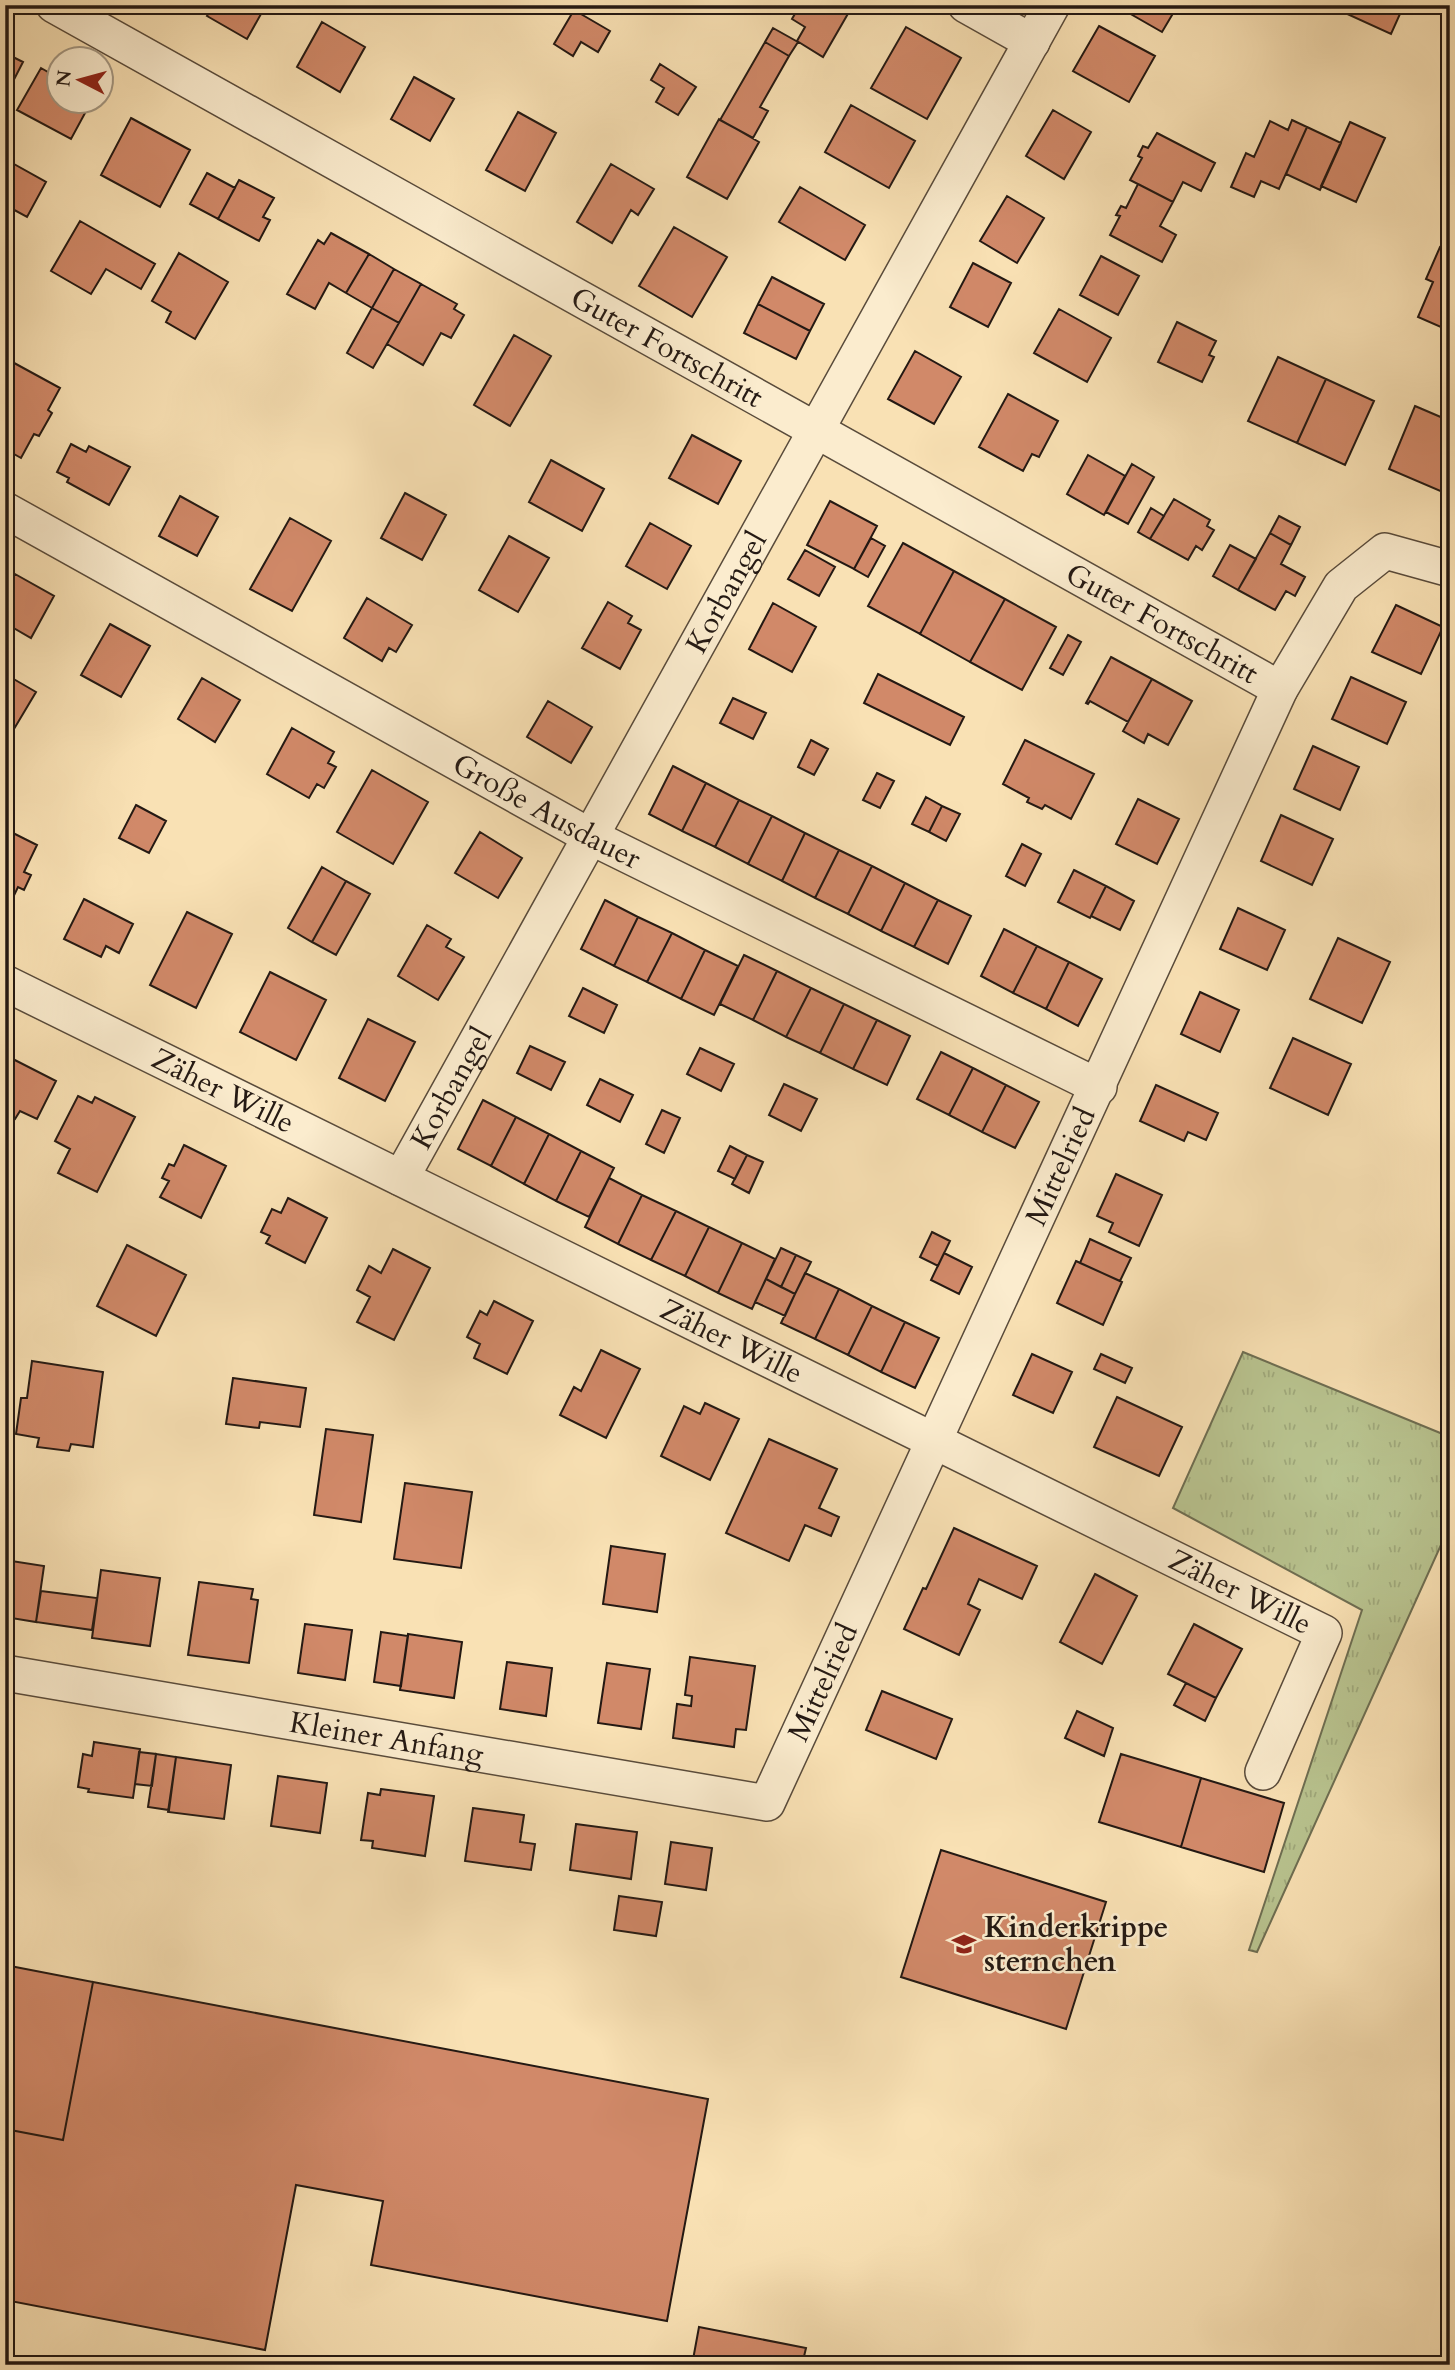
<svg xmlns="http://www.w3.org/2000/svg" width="1455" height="2370" font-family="Cardo,serif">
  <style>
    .grass { fill: url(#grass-tufts); stroke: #6e6e52; stroke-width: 2 }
    .building { fill: #d18969; stroke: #241913; stroke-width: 2 }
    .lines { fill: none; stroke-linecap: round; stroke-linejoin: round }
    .street-casing { stroke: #594b3b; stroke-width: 38 }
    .street { stroke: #fbecce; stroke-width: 35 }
    .labels { text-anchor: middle; stroke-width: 5; stroke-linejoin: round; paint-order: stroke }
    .street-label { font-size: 30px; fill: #241913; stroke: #fbecce }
    .poi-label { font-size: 30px; font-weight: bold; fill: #241913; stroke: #fbecce; text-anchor: start }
  </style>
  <defs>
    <pattern id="grass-tufts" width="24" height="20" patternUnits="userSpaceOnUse" patternTransform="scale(1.75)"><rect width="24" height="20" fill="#b9c490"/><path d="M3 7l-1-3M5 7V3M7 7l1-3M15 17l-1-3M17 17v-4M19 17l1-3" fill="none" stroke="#9fa87b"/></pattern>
  </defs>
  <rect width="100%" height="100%" fill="#f9e1b4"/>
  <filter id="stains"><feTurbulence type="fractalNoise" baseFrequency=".00286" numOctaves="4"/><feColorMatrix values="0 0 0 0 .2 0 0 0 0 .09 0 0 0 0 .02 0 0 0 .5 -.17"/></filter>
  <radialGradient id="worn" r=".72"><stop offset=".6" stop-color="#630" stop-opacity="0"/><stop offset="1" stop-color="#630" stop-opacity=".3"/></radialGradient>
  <path class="grass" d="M1243,1352L1450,1437V1525L1257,1952L1249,1950L1362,1610L1173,1508Z"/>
  <path class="building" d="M214,5H266L247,39L207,16Z
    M800,5H853L823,57L797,41L805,27L792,19Z
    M1115,5H1178L1162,32Z
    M1348,5H1404L1391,34L1345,13Z
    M574,10L610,31L598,52L581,42L573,56L554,44Z
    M322,22L365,47L340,92L297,67Z
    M1099,26L1155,56L1129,102L1073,71Z
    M906,27L961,58L927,119L871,88Z
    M773,28L798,42L789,56L765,42Z
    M765,42L789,56L760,107L768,111L753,138L720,120Z
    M5,53L23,62L5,97Z
    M660,64L696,87L678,115L656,102L664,88L651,80Z
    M41,68L60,79V102H91L71,139L17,110Z
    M414,77L454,99L430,141L391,119Z
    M851,105L915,141L889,188L825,152Z
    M1053,110L1091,132L1064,179L1026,156Z
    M518,112L556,133L525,191L486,170Z
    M131,118L190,150L160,207L101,175Z
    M719,119L759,142L727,199L687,177Z
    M1292,120L1307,127L1279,189L1261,181L1254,197L1231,187L1246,153L1254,157L1270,121L1288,130Z
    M1350,122L1385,138L1356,202L1321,186Z
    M1307,127L1341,143L1320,190L1286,174Z
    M1157,133L1215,163L1201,191L1183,182L1173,202L1130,180L1142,158L1138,156L1143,146L1148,148Z
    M5,159L46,182L27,217L7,206L5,210Z
    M611,164L654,189L638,215L631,210L612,243L577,222Z
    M207,173L235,188L218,219L190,204Z
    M239,180L274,198L263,217L270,220L259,241L218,219Z
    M1138,184L1173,202L1160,226L1176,235L1162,262L1110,235L1120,216L1116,215L1121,206L1126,208Z
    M800,187L865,225L845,260L779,222Z
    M1007,196L1044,218L1017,263L980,241Z
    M80,221L155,264L141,289L106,269L91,294L51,271Z
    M674,227L727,257L692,317L639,286Z
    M331,233L369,254L346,293L329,283L315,309L287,294L318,240L324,244Z
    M1440,247L1450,251V331L1418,317L1433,282L1426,279Z
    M179,253L228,282L195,339L166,322L171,312L152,301Z
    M369,254L394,269L372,308L346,293Z
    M1101,256L1139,276L1118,315L1080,295Z
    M973,263L1011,283L988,327L950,307Z
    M394,269L421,284L399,323L372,308Z
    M772,277L824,304L810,331L758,304Z
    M421,284L457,304L454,309L464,315L451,338L441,333L423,365L387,344Z
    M758,304L810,331L796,359L744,333Z
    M372,308L399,323L373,368L347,353Z
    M1059,309L1111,338L1087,382L1034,353Z
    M1177,322L1216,341L1209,355L1214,357L1202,382L1158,362Z
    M514,335L551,356L510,426L474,405Z
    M915,351L961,377L934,424L888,399Z
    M1278,357L1326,379L1297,443L1248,421Z
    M5,358L60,388L48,410L52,413L39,436L34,434L21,458L5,449Z
    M1326,379L1374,401L1345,465L1297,443Z
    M1008,394L1058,421L1039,457L1032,454L1023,471L979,447Z
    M1415,406L1450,421V441L1442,459L1450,463V482L1445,493L1389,469Z
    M692,435L741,461L718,504L669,478Z
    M71,444L86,452L89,446L130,467L109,505L67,482L69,478L57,472Z
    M1088,455L1125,476L1104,515L1067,494Z
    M551,460L604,489L582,531L529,502Z
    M1132,464L1154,477L1128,524L1106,512Z
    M405,493L446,515L422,560L381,538Z
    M180,496L218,517L197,556L159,536Z
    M1174,499L1210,520L1207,526L1214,530L1202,550L1196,546L1188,560L1150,539Z
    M830,501L877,526L854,569L807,545Z
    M1151,508L1164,516L1150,539L1138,532Z
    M1279,516L1300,527L1291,545L1270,533Z
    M290,518L331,541L292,611L250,589Z
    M650,523L691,546L667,589L626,566Z
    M1270,533L1291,545L1281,564L1305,577L1295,596L1286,591L1275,610L1238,590Z
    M509,536L549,558L518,612L479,590Z
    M871,538L885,546L868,577L854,569Z
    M903,543L954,571L920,634L868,606Z
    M1230,545L1256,559L1238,590L1213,576Z
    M805,550L835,567L819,596L788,579Z
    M954,571L1005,599L970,662L920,634Z
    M15,574L54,596L31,638L5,623V592Z
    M367,598L412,625L396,652L389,648L382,661L344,638Z
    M1005,599L1056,627L1022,690L970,662Z
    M608,602L632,616L628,623L641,630L620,669L582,648Z
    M773,603L816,627L792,672L749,649Z
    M1396,605L1443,627L1421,674L1372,652Z
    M110,624L150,646L121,697L81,675Z
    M1068,635L1081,642L1063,675L1050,668Z
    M1111,657L1152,679L1128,722L1090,701L1088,704L1086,703Z
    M5,674L36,692L14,729L5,724Z
    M878,674L964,717L950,745L864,703Z
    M1351,677L1406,702L1387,744L1332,719Z
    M202,678L240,700L215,742L178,719Z
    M1152,679L1192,701L1168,745L1148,734L1144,743L1123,731Z
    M733,698L766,713L753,739L720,723Z
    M548,701L592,727L571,763L527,737Z
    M292,728L334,752L328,763L336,767L324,788L317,784L309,798L267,774Z
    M811,740L828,749L814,775L798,767Z
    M1025,740L1094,774L1071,819L1045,805L1042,809L1027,802L1029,798L1003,784Z
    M1313,746L1359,767L1340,810L1294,789Z
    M673,766L706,783L682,831L649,814Z
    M372,770L428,802L393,864L337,832Z
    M877,773L894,781L880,808L863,800Z
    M706,783L739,800L715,847L682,831Z
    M926,797L942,806L929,832L912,824Z
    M1138,799L1179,819L1157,864L1116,844Z
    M739,800L772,816L748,864L715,847Z
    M136,805L166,821L149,853L119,838Z
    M942,806L960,814L946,841L929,832Z
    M1281,815L1333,839L1312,885L1261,861Z
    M772,816L805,833L782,881L748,864Z
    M5,829L37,845L24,872L31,875L24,890L18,887L6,912Z
    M480,832L522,858L498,898L455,873Z
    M805,833L839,850L815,898L782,881Z
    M1022,844L1041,854L1025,886L1006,876Z
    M839,850L872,866L848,914L815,898Z
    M872,866L905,883L881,931L848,914Z
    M322,867L346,881L312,942L288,928Z
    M1074,870L1106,886L1090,918L1058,902Z
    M346,881L370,894L336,955L312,942Z
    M905,883L938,900L914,947L881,931Z
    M1106,886L1134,901L1120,930L1091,916Z
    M84,899L133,924L119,953L106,946L101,957L64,939Z
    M605,900L638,917L614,966L581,949Z
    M938,900L971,916L948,964L914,947Z
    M1238,908L1285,930L1267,970L1220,949Z
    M187,912L232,934L196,1008L150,985Z
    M638,917L672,933L647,982L614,966Z
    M427,925L451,939L446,947L464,957L438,1000L398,976Z
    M1004,929L1037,946L1013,993L981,976Z
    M672,933L705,950L681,999L647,982Z
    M1338,938L1390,962L1362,1023L1310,999Z
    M1037,946L1069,962L1046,1009L1013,993Z
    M705,950L738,966L714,1015L681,999Z
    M744,955L777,971L753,1020L720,1004Z
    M1069,962L1102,979L1078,1026L1046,1009Z
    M777,971L811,988L786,1037L753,1020Z
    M270,972L326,1000L296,1060L240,1032Z
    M583,988L617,1005L604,1033L569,1016Z
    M811,988L844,1004L820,1053L786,1037Z
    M1200,992L1239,1010L1220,1052L1181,1034Z
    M844,1004L877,1020L853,1069L820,1053Z
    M368,1019L415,1042L385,1101L339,1078Z
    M877,1020L910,1036L887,1085L853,1069Z
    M1293,1038L1351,1064L1328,1115L1270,1088Z
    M530,1046L565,1062L551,1090L517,1073Z
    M700,1048L734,1064L721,1091L687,1074Z
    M941,1052L973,1068L949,1115L917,1099Z
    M5,1055L56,1081L37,1119L20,1111L15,1119L5,1115Z
    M973,1068L1006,1085L982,1132L949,1115Z
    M600,1079L633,1095L620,1122L587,1105Z
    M784,1084L817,1099L801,1131L769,1115Z
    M1006,1085L1039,1102L1015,1148L982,1132Z
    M1156,1085L1218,1113L1206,1140L1188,1132L1184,1141L1140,1121Z
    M78,1096L92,1103L95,1097L135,1117L97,1192L58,1173L70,1149L55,1141Z
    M483,1100L516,1117L491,1166L458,1149Z
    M662,1110L680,1118L664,1153L646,1144Z
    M516,1117L549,1134L524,1184L491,1166Z
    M549,1134L581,1151L556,1201L524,1184Z
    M184,1145L226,1166L201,1218L160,1197L169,1181L162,1178L169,1164L174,1166Z
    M730,1146L747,1155L735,1179L718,1171Z
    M581,1151L614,1168L589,1217L556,1201Z
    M747,1155L763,1162L749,1193L732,1184Z
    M1116,1174L1162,1195L1139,1246L1109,1232L1113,1223L1097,1216Z
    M609,1178L642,1195L618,1244L585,1227Z
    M642,1195L676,1211L651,1260L618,1244Z
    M288,1198L327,1218L305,1263L266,1243L270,1236L261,1232L272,1209L281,1213Z
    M676,1211L709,1227L685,1276L651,1260Z
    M709,1227L742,1243L718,1293L685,1276Z
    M932,1232L950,1241L938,1266L920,1257Z
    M1090,1239L1131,1258L1120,1281L1080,1263Z
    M742,1243L775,1259L752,1309L718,1293Z
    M127,1245L186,1275L156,1336L97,1306Z
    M781,1248L796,1255L781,1287L766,1279Z
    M393,1249L430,1268L394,1340L357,1322L370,1297L357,1290L369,1266L381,1273Z
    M944,1253L972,1267L959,1294L931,1280Z
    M796,1255L811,1262L795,1294L781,1287Z
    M1076,1261L1122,1282L1103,1325L1057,1303Z
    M805,1273L839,1289L815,1339L781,1323Z
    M766,1279L795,1294L785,1316L755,1302Z
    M839,1289L872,1306L848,1355L815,1339Z
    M494,1301L533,1321L507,1374L474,1358L480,1344L467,1337L480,1311L487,1315Z
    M872,1306L905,1322L881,1372L848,1355Z
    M905,1322L939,1338L915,1388L881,1372Z
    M601,1350L640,1369L606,1438L560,1415L574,1387L581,1391Z
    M1032,1354L1072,1372L1053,1413L1013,1395Z
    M1101,1354L1132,1368L1125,1383L1094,1369Z
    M32,1361L103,1372L93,1447L71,1444L69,1451L37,1447L39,1438L16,1434L21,1398H27Z
    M233,1378L306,1388L300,1427L260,1422L259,1428L226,1424Z
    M1117,1397L1182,1427L1159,1476L1094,1447Z
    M705,1403L739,1419L710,1480L661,1456L684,1406L700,1414Z
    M326,1429L373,1435L361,1522L314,1515Z
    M769,1439L837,1469L819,1508L839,1517L831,1536L805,1525L789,1561L726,1533Z
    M405,1483L472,1492L461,1568L394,1559Z
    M954,1528L1037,1566L1022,1599L979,1579L968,1604L980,1610L959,1655L904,1629L923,1588L926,1589Z
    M611,1546L665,1554L657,1612L603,1604Z
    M5,1560L44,1566L36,1622L5,1617Z
    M101,1570L160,1578L150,1646L92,1638Z
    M1095,1574L1137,1596L1102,1664L1060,1642Z
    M199,1582L253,1589L251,1599L258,1600L249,1663L188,1655Z
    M41,1591L97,1598L92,1630L36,1622Z
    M305,1624L352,1630L345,1680L298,1673Z
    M1194,1624L1242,1649L1216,1698L1168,1674Z
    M381,1632L408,1636L401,1686L374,1682Z
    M408,1634L462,1642L454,1698L400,1690Z
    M690,1657L755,1666L746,1730L736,1729L734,1747L673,1738L677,1704L691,1706L692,1696L685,1695Z
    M507,1662L552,1668L546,1716L500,1709Z
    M607,1663L650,1669L641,1729L598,1723Z
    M1186,1683L1216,1698L1205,1721L1174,1705Z
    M882,1691L952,1719L936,1759L866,1730Z
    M1077,1711L1113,1728L1104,1756L1065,1738Z
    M94,1742L140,1749L133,1798L88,1792L89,1789L78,1787L83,1754L92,1756Z
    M139,1752L156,1754L152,1786L135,1784Z
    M156,1754L176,1757L169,1810L148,1807Z
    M1121,1754L1201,1778L1181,1847L1099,1822Z
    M176,1757L231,1765L224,1819L168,1812Z
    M278,1776L327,1783L320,1833L271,1826Z
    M1201,1778L1284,1803L1264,1872L1181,1847Z
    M381,1789L434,1796L425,1856L372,1848L373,1841L361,1840L368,1793L380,1795Z
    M473,1808L524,1815L520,1842L535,1844L531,1870L465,1861Z
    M576,1824L637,1832L631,1879L570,1870Z
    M671,1842L712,1848L706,1890L665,1884Z
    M941,1850L1106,1902L1066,2029L901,1977Z
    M619,1896L662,1902L656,1936L614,1930Z
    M5,1965L93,1982L63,2140L5,2129Z
    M93,1982L708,2099L667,2321L371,2265L383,2201L296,2185L265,2350L5,2300V2129L63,2140Z
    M699,2327L806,2348L802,2365H692Z
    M890,2358L925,2365H888Z"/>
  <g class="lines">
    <g class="street-casing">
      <g id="street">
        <path id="s1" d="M54,5L1280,689"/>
        <path d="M966,5L1032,42"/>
        <path id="s2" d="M5,510L591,837L1099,1087"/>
        <path id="s3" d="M5,983L1324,1633L1263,1772"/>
        <path id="s4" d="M401,1178L1052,5"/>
        <path id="s5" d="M5,1673L767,1803L1280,689L1341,586L1385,551L1450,569"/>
      </g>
    </g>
    <use href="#street" class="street"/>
  </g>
  <defs>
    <g id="school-bare" transform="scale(1.89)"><path d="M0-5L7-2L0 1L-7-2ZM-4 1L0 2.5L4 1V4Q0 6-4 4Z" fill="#8f2418" stroke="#fbecce" stroke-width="2.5" paint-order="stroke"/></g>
  </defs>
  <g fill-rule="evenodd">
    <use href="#school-bare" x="964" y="1944"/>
  </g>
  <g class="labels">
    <g class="street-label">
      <text dy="10" stroke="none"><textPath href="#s1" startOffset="702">Guter Fortschritt</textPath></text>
      <text dy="10" stroke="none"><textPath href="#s4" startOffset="670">Korbangel</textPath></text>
      <text dy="10" stroke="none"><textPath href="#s1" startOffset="1269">Guter Fortschritt</textPath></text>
      <text dy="10" stroke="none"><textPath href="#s2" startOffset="620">Große Ausdauer</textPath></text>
      <text dy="10" stroke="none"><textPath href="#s4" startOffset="103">Korbangel</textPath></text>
      <text dy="10" stroke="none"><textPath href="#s3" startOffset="243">Zäher Wille</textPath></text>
      <text dy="10" stroke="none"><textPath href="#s5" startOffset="1474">Mittelried</textPath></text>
      <text dy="10" stroke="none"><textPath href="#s3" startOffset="810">Zäher Wille</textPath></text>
      <text dy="10" stroke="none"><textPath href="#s3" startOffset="1377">Zäher Wille</textPath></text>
      <text dy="10" stroke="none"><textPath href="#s5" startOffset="906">Mittelried</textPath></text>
      <text dy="10" stroke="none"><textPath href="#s5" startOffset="387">Kleiner Anfang</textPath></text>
    </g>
    <g class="poi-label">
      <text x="984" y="1937">Kinderkrippe<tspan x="984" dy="34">sternchen</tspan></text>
    </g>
  </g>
  <rect width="1455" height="2370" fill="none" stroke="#f9e1b4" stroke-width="28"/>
  <rect x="7" y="7" width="1441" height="2356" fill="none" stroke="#241913" stroke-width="3.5"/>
  <rect x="14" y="14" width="1427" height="2342" fill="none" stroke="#241913" stroke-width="2"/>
  <g transform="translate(80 80) rotate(276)"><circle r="33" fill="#fbecce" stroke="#a59883" stroke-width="2"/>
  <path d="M0-5L12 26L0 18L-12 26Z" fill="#8f2418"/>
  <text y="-10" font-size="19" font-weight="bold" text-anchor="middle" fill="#241913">N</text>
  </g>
  <rect width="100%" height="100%" filter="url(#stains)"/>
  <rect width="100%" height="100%" fill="url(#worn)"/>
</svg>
